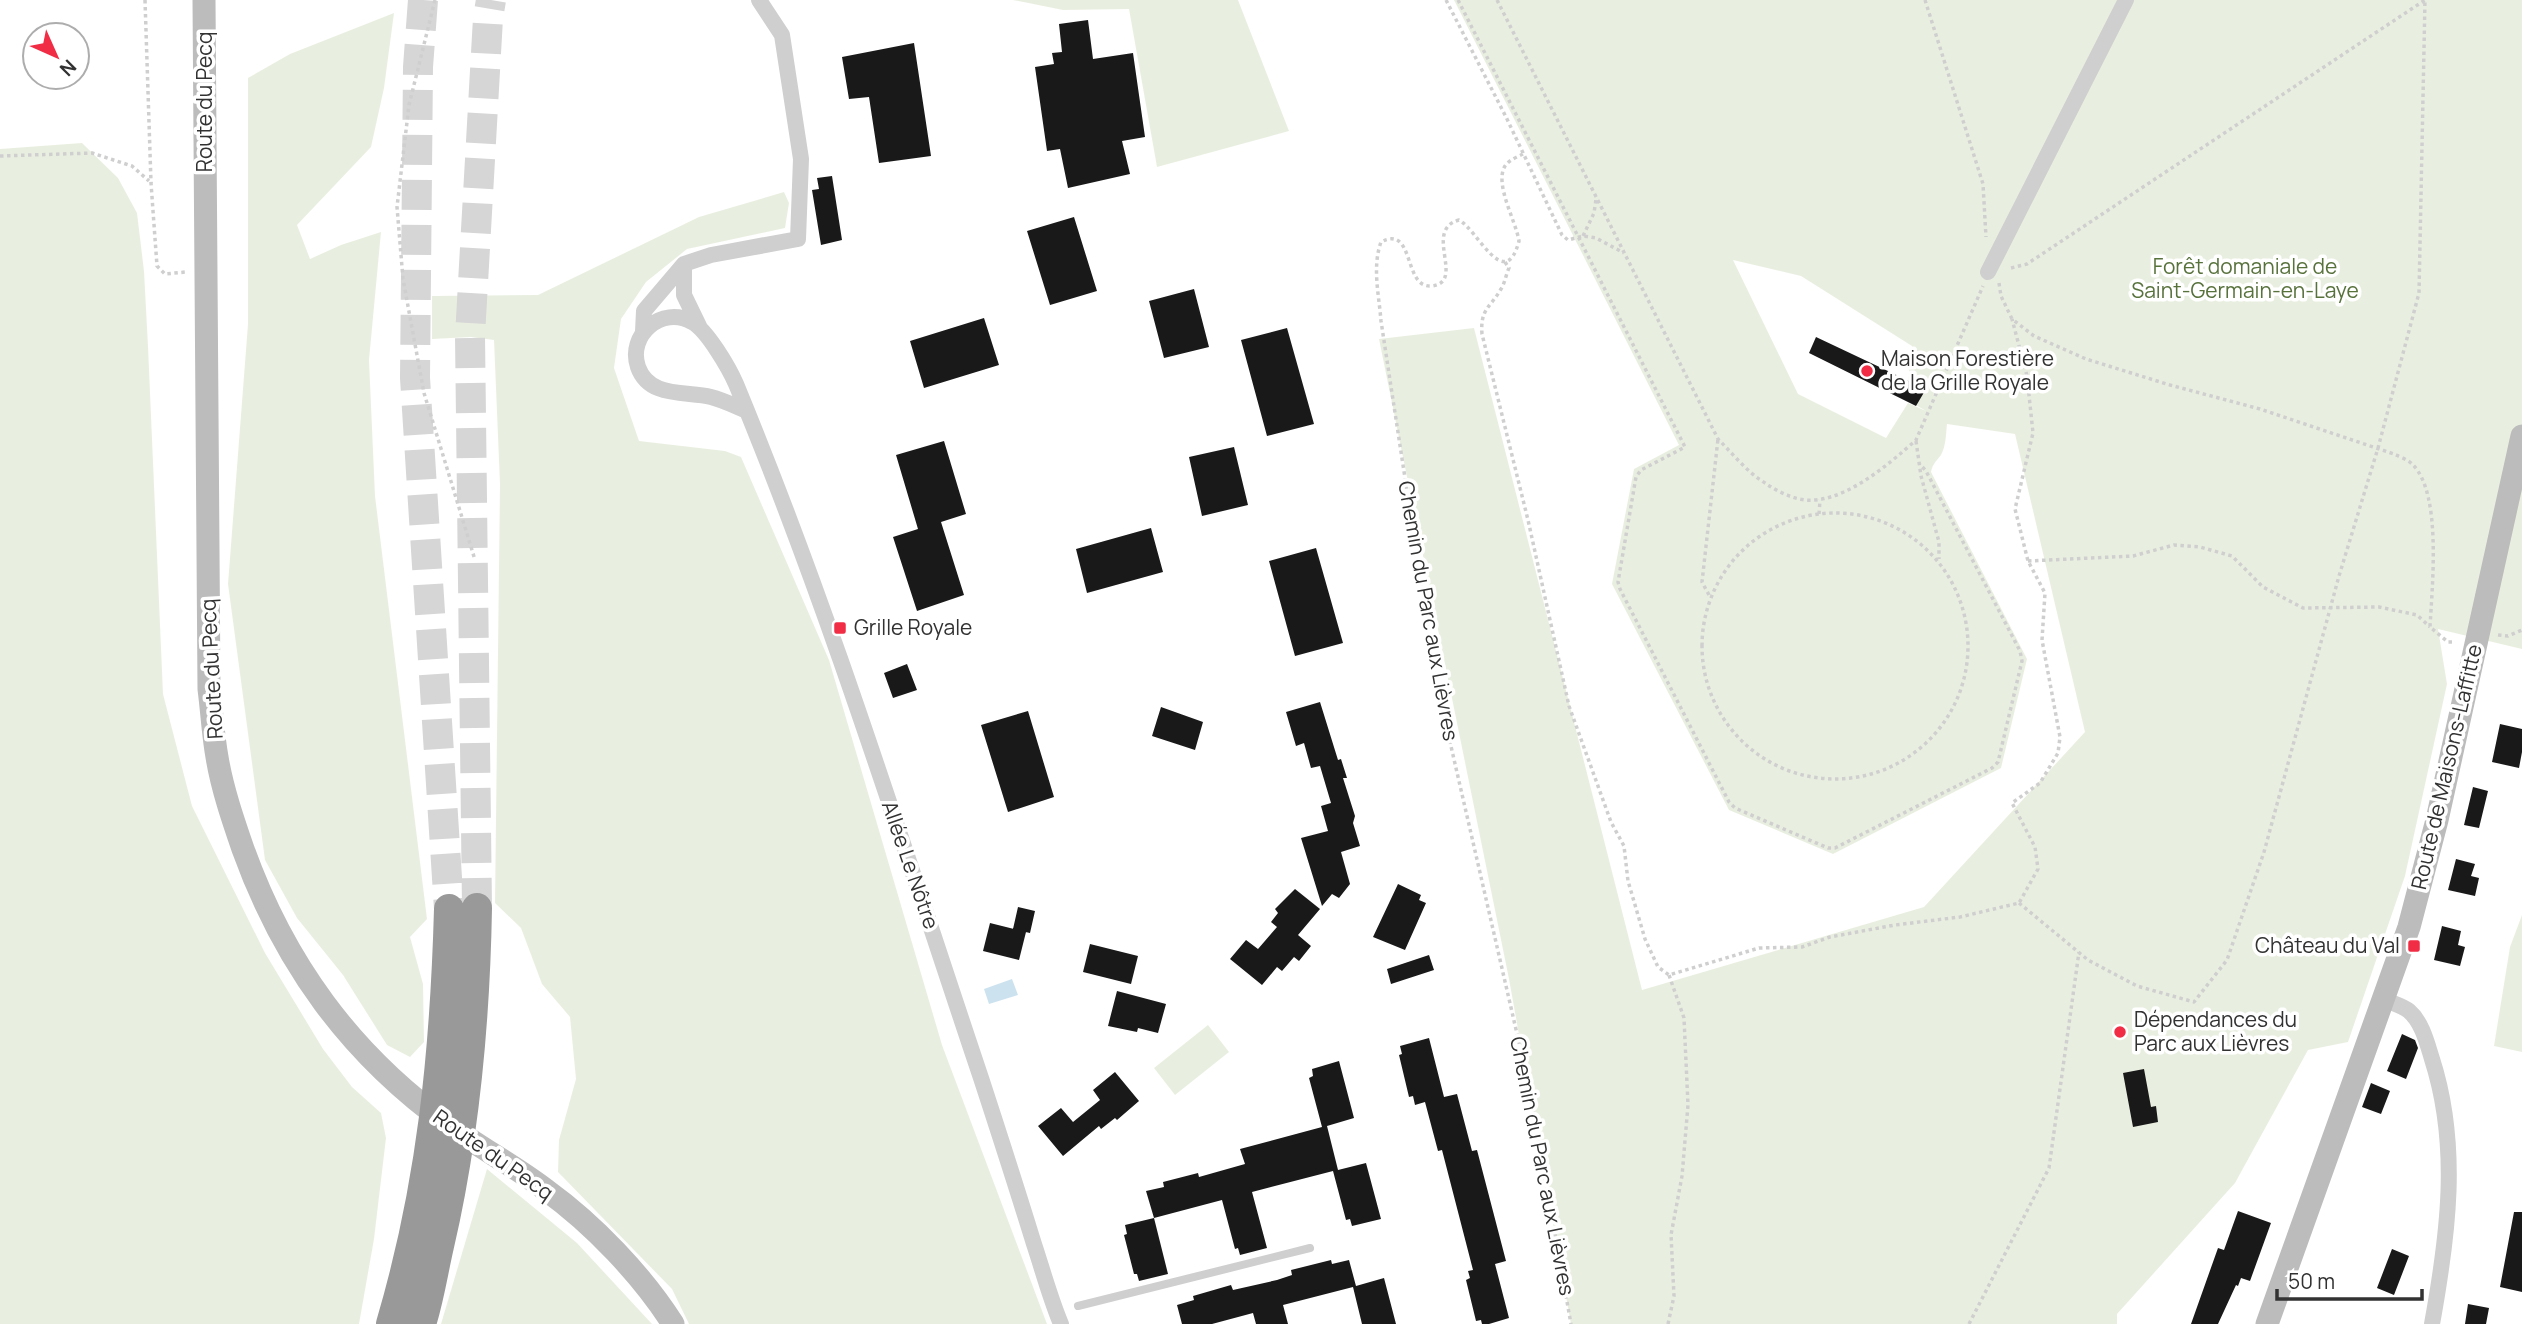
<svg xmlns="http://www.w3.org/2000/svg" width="2522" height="1324" font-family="Manrope,sans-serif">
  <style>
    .green { fill: #e9efe0; fill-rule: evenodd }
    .water { fill: #cce3ef }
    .building { fill: #191919 }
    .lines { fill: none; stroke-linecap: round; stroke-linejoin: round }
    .highway-tunnel { stroke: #d6d6d6; stroke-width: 30; stroke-dasharray: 30 15; stroke-linecap: butt }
    .path { stroke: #cfcfcf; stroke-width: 3.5; stroke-dasharray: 3.5 3.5; stroke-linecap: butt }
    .lane { stroke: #cfcfcf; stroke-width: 8 }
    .street { stroke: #cfcfcf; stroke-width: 16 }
    .secondary { stroke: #bcbcbc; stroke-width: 23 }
    .highway { stroke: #999; stroke-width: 30 }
    .poi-dot { fill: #f02d45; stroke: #fff; stroke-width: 2.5 }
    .labels { text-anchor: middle; stroke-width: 7; stroke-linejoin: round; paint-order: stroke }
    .street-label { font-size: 21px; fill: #323232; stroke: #fff }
    .park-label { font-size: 21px; fill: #58723c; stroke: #fff }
    .poi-label { font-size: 21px; fill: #323232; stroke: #fff; text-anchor: start }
  </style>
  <rect width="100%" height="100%" fill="#fff"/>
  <path class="green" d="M1013,0H1238L1289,131L1157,167L1129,9L1063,10Z
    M1454,0H2522V649L2438,629L2447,684L2405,876L2348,1042L2308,1050L2235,1183L2117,1314V1324H1571L1509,979L1379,339L1474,328L1642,990L1924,907L2085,732L2015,434L1947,424C1946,434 1946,446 1941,455C1936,462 1933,463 1931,472L2027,659L2001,768L1833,854L1729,810L1612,584L1634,469L1679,445ZM1733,260L1801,276L1912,346L1906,399L1926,411L1908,403L1886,438L1798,394Z
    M394,13L384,88L371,147L297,225L310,259L341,245L381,232L369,360L375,496L427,919L410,937L423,984L424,1042L410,1057L387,1045L343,975L297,918L265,860L228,584L248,324V78L290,54Z
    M82,143L118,178L137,213L144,271L148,346L163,694L192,806L265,953L323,1049L352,1087L381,1113L386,1138L374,1239L359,1324H0V149Z
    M784,192L789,203L785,228L687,249L646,282L621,319L614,368L639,441L725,451L741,457L829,660L942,1045L1047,1324H689L672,1289L558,1172L559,1140L576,1079L570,1017L542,984L521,928L495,903L500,484L494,340L471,337L432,339V296L538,295L699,217Z
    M2522,915V1052L2494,1046L2510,947Z
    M1208,1025L1229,1052L1175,1095L1154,1068Z
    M487,1169L577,1243L652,1324H441Z"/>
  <path class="water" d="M1012,979L1018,995L989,1004L984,989Z"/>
  <path class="building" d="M1088,20L1093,59L1133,53L1145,137L1122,141L1130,174L1068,188L1060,149L1047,151L1035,67L1054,64L1052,53L1062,52L1059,24Z
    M914,43L931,156L879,163L869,97L849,99L842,57Z
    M832,176L842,240L821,245L812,190L819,189L817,178Z
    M1074,217L1097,291L1050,305L1027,231Z
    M1194,289L1209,347L1164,358L1149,301Z
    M984,318L999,365L924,388L910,341Z
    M1287,328L1314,424L1267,436L1241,340Z
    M1816,337L1926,389L1916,406L1809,353Z
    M944,441L966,514L941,522L964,595L917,611L893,537L918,529L896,455Z
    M1234,447L1248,505L1202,516L1189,457Z
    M1151,528L1163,572L1087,593L1076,549Z
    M1316,548L1343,643L1295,656L1269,561Z
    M907,664L917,690L893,698L884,673Z
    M1320,702L1338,760L1341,759L1347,778H1343L1355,816L1353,823L1360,846L1341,852L1350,884L1339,898L1332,894L1322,906L1301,838L1328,831L1321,806L1331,803L1320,766L1311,768L1304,743L1296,746L1286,712Z
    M1161,707L1203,722L1195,750L1152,736Z
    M1028,711L1054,797L1008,812L981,725Z
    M2500,724L2522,729V752L2519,768L2492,762Z
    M2473,787L2488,791L2479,828L2464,825Z
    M2456,859L2475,864L2471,876L2479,878L2475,896L2448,890Z
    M1398,884L1421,895L1419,900L1426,903L1405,950L1373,937Z
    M1295,889L1320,909L1298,935L1311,946L1299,961L1294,957L1282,971L1277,967L1262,985L1230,959L1246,940L1258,949L1277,927L1271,922L1278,913L1275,909Z
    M1018,907L1035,911L1030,933L1013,929Z
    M990,923L1026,932L1019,960L983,951Z
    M2442,926L2461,931L2458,945L2465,947L2460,966L2434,960Z
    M1090,944L1138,956L1131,984L1083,972Z
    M1429,955L1434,970L1391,984L1387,969Z
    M1117,991L1166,1004L1158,1033L1138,1028L1137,1032L1108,1026Z
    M2402,1034L2415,1040L2418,1048L2406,1079L2387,1071Z
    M1429,1038L1444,1097L1457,1094L1472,1151L1477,1150L1506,1261L1495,1264L1509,1318L1489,1324H1482L1481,1320L1476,1321L1466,1280L1470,1278L1468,1271L1473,1270L1442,1150L1438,1151L1425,1102L1415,1105L1413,1096L1409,1097L1399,1055L1402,1054L1400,1046Z
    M1339,1061L1354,1118L1327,1126L1338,1170L1366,1163L1381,1219L1352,1226L1350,1219L1346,1220L1333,1171L1252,1192L1267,1248L1240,1255L1238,1248L1235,1249L1222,1200L1154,1218L1146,1191L1164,1187L1163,1182L1198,1173L1199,1177L1245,1164L1240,1149L1322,1127L1309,1078L1313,1076L1312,1069Z
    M2144,1069L2151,1107L2156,1106L2158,1122L2133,1127L2123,1073Z
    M1115,1072L1139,1101L1117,1120L1115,1118L1101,1129L1099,1126L1063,1156L1038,1126L1061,1108L1073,1122L1100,1100L1093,1090Z
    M2371,1083L2390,1091L2381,1114L2362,1107Z
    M2238,1211L2271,1223L2250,1281L2241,1278L2238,1286L2236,1285L2218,1324H2191L2218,1248L2224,1250Z
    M2514,1212H2522V1292L2500,1287Z
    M1154,1218L1168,1274L1139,1281L1137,1274H1134L1124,1235L1127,1234L1125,1225Z
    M2392,1249L2409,1256L2394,1295L2377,1288Z
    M1331,1260L1332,1264L1349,1260L1356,1286L1384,1278L1396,1324H1362L1353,1287L1283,1305L1288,1324H1256L1253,1313L1212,1324H1182L1177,1305L1194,1300L1193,1296L1231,1285L1233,1290L1277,1280L1292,1275L1291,1270Z
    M2468,1304L2489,1308L2486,1324H2465Z"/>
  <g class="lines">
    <path class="highway-tunnel" d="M423,0L418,67L415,378L449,909
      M477,908L470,336L488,18L491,0"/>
    <path class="path" d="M145,0L151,183L157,266L165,274L186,272
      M435,0L409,105L397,207L403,279L424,393L475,560
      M1446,0L1506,117L1562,235L1568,240L1583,236L1596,238L1624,253
      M1458,0L1685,447L1641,470L1636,477L1618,582L1620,589L1729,802L1735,808L1828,848H1835L1992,768L1998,762L2022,661L2020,651L1926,471L1919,463
      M1497,0L1718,439C1733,454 1747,472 1765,483C1775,490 1787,496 1799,499C1839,508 1888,465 1916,440L1983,286
      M1925,0L1983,184L1986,237
      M1523,154C1517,157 1509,160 1505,166C1494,184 1516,221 1519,241C1505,294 1477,229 1459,220C1422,230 1467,283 1431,286C1403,288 1415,224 1381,242C1372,267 1379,295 1381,321L1436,681L1526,1073L1571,1324
      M0,156L92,153L132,166L149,181
      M1583,236L1594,213L1596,199
      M1505,262L1509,268C1506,274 1505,283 1501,289C1490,308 1480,309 1482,334L1528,520L1569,706L1611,822L1624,846L1628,881L1645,939L1658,967L1669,975L1759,948L1802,947L1830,937L1895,925L1960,917L2019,903L2038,869L2035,847L2012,803L2040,783L2058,753L2060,737L2042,640L2045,593L2028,561L2015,509L2033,433L2027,376L2012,319
      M2011,268L2027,264L2425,0
      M1999,283L2001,296L2012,319L2034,336L2086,359L2170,385L2260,409L2394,454C2400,457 2409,460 2413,465C2442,494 2432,587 2430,627L2448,642H2454
      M1916,441L1921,476L1939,542V559
      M1702 646a133 133 0 1 1 266 0a133 133 0 1 1-266 0Z
      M1819,514L1820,500
      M2028,561L2133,556L2174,545L2200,547L2232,556L2263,587L2303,608L2379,607L2417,615L2430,627
      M1709,595L1702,582L1718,439
      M2498,635L2508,636L2522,630
      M2019,903L2088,960L2137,986L2194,1002L2227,960L2264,852L2339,576L2378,448L2419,293L2425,0
      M1668,1324L1674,1296L1671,1235L1682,1176L1688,1105L1684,1018L1669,975
      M1969,1324L2049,1168L2079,952"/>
    <path class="lane" d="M1078,1306L1310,1248"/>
    <path class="street" d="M684,264V295L700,328
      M1988,272L2126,0
      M643,332L644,311L684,264L711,255L798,239L801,159L782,35L759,0
      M747,411C735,406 723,400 711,397C685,391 649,398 638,367C627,335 662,305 692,322C707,330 729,368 736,384C830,611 903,846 981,1078C999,1133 1017,1189 1034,1244C1043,1271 1050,1298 1061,1324
      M2385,1000C2392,1003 2403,1006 2409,1011C2422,1022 2427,1043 2432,1059C2460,1146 2448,1236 2432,1324"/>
    <path class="secondary" d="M204,0L209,689C212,712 213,735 217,757C222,788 233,820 243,849C284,963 350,1054 449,1125C480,1148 515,1166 546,1190C593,1224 642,1275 673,1324
      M2267,1324L2409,927L2437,820L2522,436"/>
    <path class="highway" d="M391,1324C432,1185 445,1053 449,909
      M421,1324C429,1299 433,1272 439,1246C465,1134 475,1023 477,908"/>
  </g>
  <g class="poi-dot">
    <circle cx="1867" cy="371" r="7"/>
    <rect x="833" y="621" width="14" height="14" rx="3.5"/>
    <rect x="2407" y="939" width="14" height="14" rx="3.5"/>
    <circle cx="2120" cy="1032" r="7"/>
  </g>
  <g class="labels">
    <g class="street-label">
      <text transform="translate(205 102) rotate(-90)" y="7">Route du Pecq</text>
      <text transform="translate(1428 611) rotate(80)" y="7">Chemin du Parc aux Lièvres</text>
      <text transform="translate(212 669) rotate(-93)" y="7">Route du Pecq</text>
      <text transform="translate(2447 767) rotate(-77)" y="7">Route de Maisons-Laffitte</text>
      <text transform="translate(910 865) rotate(71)" y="7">Allée Le Nôtre</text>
      <text transform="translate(493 1155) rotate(35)" y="7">Route du Pecq</text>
      <text transform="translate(1542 1166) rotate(79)" y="7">Chemin du Parc aux Lièvres</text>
    </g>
    <g class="park-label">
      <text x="2245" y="274">Forêt domaniale de<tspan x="2245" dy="24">Saint-Germain-en-Laye</tspan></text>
    </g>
    <g class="poi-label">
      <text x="1881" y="366">Maison Forestière<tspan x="1881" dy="24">de la Grille Royale</tspan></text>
      <text x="854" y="635">Grille Royale</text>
      <text x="2400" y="953" text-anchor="end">Château du Val</text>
      <text x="2134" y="1027">Dépendances du<tspan x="2134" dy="24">Parc aux Lièvres</tspan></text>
    </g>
  </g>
  <g transform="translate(56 56) rotate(135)"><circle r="33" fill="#ffffff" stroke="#adadad" stroke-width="2"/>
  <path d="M0-5L12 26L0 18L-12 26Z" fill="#f02d45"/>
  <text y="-10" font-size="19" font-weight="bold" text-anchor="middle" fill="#323232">N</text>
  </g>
  <path d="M2277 1289v10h145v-10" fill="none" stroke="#323232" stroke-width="3.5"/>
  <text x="2288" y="1289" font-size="21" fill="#323232" stroke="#ffffff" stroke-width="5" paint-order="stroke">50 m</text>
</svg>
